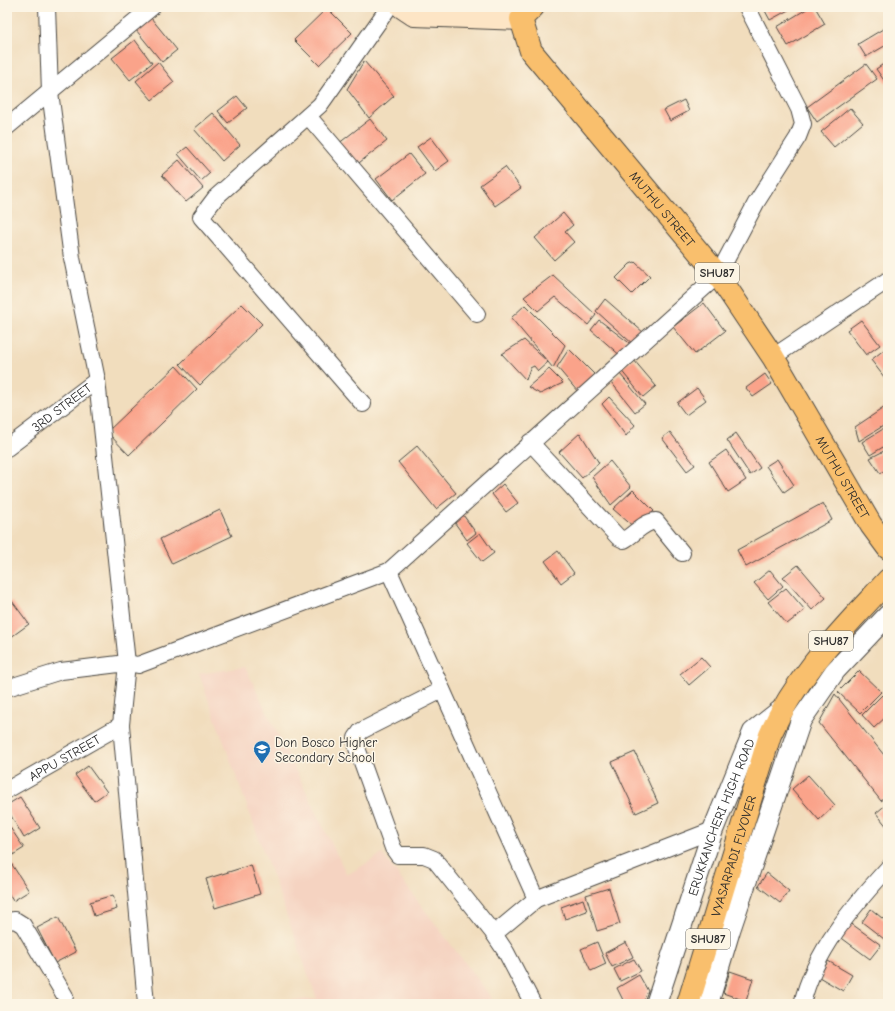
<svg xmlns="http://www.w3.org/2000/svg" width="895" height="1011" font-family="'Comic Neue',sans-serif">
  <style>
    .built { fill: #f5d3c1 }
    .building { fill: #faa38a }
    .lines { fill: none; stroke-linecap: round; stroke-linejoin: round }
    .minor-casing { stroke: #494641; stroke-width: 18 }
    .tertiary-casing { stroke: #494641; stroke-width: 22 }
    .secondary-casing { stroke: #494641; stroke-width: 24 }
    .primary-casing { stroke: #494641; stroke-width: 24 }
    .minor { stroke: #fff; stroke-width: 16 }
    .tertiary { stroke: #fff; stroke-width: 20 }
    .secondary { stroke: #fde5c5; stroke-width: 22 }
    .primary { stroke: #f9bf6d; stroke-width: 22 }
    .labels { text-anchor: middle; stroke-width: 3; stroke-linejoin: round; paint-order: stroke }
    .shield { fill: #fcf5e5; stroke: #6a6863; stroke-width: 1 }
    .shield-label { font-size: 12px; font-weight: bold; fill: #2b2b2b }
    .street-label { font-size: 13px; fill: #2b2b2b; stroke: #fcf5e5 }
    .poi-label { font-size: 13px; fill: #2b2b2b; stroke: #fcf5e5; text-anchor: start }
  </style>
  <rect width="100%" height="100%" fill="#fcf5e5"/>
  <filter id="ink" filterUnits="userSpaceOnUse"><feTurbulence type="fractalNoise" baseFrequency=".025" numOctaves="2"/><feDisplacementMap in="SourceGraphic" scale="8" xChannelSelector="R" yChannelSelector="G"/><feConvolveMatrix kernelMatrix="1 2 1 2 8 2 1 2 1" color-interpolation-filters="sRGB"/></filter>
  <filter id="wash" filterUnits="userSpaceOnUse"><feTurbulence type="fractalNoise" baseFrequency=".012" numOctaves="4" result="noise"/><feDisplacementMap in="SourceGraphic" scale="16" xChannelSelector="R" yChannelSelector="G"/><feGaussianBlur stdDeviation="0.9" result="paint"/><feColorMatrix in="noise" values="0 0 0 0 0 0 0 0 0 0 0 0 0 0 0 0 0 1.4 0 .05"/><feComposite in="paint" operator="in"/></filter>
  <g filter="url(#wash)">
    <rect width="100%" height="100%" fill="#f1ddbd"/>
    <path class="built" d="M245,667L347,875L382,854L492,998L485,1004H183L317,999L199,674Z"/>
    <g id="blocks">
      <path class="building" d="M763,7H794L770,20Z
        M810,7H815L825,24L788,46L777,27Z
        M327,8L352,33L319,65L294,40Z
        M151,18L177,50L162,62L136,30Z
        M888,26V44L866,57L858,44Z
        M135,40L152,63L130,80L112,58Z
        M364,61L394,96L369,118L347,89Z
        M888,61V86L876,69Z
        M158,62L174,82L152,100L136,81Z
        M866,64L877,79L817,122L807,107Z
        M237,96L247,108L228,123L218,111Z
        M684,100L689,111L670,121L664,110Z
        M850,108L863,123L834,147L821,132Z
        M213,113L240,145L222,161L194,129Z
        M370,119L387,141L355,166L338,144Z
        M431,137L449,161L435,171L417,147Z
        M187,147L210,173L201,181L178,154Z
        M409,154L425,174L392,200L376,179Z
        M179,160L203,188L186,202L162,175Z
        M505,167L521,188L495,206L480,185Z
        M563,213L573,225L565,232L574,242L554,260L535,238Z
        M635,262L650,276L632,294L616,278L630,264Z
        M553,275L596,315L588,325L555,297L538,311L524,297Z
        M605,299L644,333L634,345L596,311Z
        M704,303L725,331L695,354L673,327Z
        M242,304L262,324L200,385L180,364Z
        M525,305L565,345L553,368L511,318Z
        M599,320L632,345L622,357L591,330Z
        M861,320L880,345L866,355L847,330Z
        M524,340L548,362L538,371L534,366L530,368L526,380L502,354Z
        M569,349L596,376L578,392L557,367Z
        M885,349L888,353V382L871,360Z
        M633,359L656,386L643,397L620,369Z
        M176,366L197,389L129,455L107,432Z
        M549,369L563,383L540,394L528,387Z
        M620,374L645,404L635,412L611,382Z
        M765,374L772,384L753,397L746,388Z
        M697,388L706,400L686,415L677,403Z
        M609,397L635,425L626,436L602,404Z
        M888,405V423L859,441L855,427Z
        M888,426V444L870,455L862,442Z
        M670,432L695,465L687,471L662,438Z
        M580,433L599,463L582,478L559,452Z
        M736,433L760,468L750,475L727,440Z
        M417,446L456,493L436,509L398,462Z
        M888,449V469L880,473L870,458Z
        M726,450L746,480L728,492L709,462Z
        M777,459L794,485L784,492L766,466Z
        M610,461L631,487L611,505L592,477Z
        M503,484L518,503L506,512L492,494Z
        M633,490L654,511L635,528L613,509Z
        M823,503L832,520L746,567L737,550Z
        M220,510L232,536L172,564L160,539Z
        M461,512L476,533L467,540L452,519Z
        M480,533L494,553L482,562L467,543Z
        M558,551L574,573L561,583L545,561Z
        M798,565L826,598L812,610L783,577Z
        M770,570L783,586L768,599L754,583Z
        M786,588L805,610L787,624L768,602Z
        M12,601L29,624L7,640V605Z
        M701,657L710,667L689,685L680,674Z
        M859,671L881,692L860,713L838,692Z
        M835,694L888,760V796L881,801L819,723Z
        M882,695L888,701V715L874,728L862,715Z
        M635,752L658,803L636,813L612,762Z
        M88,766L107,792L94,801L75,775Z
        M808,775L835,805L819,820L792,789Z
        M20,797L40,828L24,838L7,809V805Z
        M888,803V828L876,813Z
        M7,823L24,848L8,858L7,856Z
        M7,860H9L29,891L13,901L7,891Z
        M251,865L260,894L215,908L206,879Z
        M767,873L789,891L780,903L758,886Z
        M609,888L620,924L597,931L586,895Z
        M113,895L117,909L94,916L90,902Z
        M583,899L587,911L565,919L561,907Z
        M871,909L888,923V934L884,939L862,922Z
        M58,917L76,952L55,963L37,928Z
        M849,922L881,945L870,959L839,936Z
        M597,942L606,964L591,971L581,949Z
        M626,942L633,957L612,967L605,953Z
        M634,959L641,971L620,981L614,969Z
        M828,961L852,975L843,991L819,977Z
        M730,971L753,979L746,1001L723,993Z
        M639,975L648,991L643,1004H625L617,988Z
        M721,998L738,1004H719Z"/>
    </g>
  </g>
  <g filter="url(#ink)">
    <use href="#blocks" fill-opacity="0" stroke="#494641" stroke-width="1"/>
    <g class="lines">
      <g class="minor-casing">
        <g id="minor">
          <path d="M47,7L50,92L72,258L97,380L127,663L121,725L146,1004"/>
          <path d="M308,116L477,314"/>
          <path d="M7,127L152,7"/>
          <path d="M773,357L888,280"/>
          <path d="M363,404L201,217L216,197L320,105L389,7"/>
          <path d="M530,442L618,537L624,540C635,534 643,522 656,521L682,553"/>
          <path id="s1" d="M7,448L97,380"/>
          <path d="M389,571L536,899"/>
          <path d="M7,688L61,671L127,663L138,665L389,571L718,275L756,203L798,137L803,124L799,109L747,7"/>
          <path d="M442,690L361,731L356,738L357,748L393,848L398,855H424L434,859L494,934L506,952L533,1004"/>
          <path id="s2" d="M7,790L121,725"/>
          <path d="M7,921L15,920L23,925L65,996"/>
          <path d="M494,934L536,899L713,830"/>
          <path d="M802,1004C814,952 853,906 888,868"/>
        </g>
      </g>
      <g class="tertiary-casing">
        <g id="tertiary">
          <path id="s3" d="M656,1004L713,830L753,732L782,709"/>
          <path d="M708,1004L730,930L801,720L835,671L888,615"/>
        </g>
      </g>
      <g class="secondary-casing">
        <path id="secondary" d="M402,7L414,15L521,19"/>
      </g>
      <g class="primary-casing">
        <g id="primary">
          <path id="s4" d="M533,7L521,19L531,51L718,275L773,357L871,525L888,548"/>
          <path id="s5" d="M688,1004L770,735C796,675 844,628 888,580"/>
        </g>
      </g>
      <use href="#minor" class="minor"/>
      <use href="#tertiary" class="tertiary"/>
      <use href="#secondary" class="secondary"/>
      <use href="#primary" class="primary"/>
    </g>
  </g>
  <defs>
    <g id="school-pin" transform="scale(0.9)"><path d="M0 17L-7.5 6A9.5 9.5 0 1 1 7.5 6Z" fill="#1f6fb2" stroke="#fcf5e5"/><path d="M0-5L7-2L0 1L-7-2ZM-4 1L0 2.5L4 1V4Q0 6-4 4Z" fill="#fff"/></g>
  </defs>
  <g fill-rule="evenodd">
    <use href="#school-pin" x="262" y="749"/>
  </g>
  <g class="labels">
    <g class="shield">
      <rect x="695" y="263" width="44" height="20" rx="3"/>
      <rect x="809" y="631" width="44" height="20" rx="3"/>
      <rect x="686" y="929" width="44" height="20" rx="3"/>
    </g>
    <g class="shield-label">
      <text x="717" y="277">SHU87</text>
      <text x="831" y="645">SHU87</text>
      <text x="708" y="943">SHU87</text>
    </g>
    <g class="street-label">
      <text dy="5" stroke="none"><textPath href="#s4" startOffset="256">MUTHU STREET</textPath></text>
      <text dy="5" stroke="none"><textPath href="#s1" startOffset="68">3RD STREET</textPath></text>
      <text dy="5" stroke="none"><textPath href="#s4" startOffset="580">MUTHU STREET</textPath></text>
      <text dy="5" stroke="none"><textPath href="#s2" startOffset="66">APPU STREET</textPath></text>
      <text dy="5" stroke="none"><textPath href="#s3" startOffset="198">ERUKKANCHERI HIGH ROAD</textPath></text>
      <text dy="5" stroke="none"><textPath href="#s5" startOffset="155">VYASARPADI FLYOVER</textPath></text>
    </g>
    <g class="poi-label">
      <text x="275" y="747">Don Bosco Higher<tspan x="275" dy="15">Secondary School</tspan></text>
    </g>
  </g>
  <rect width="895" height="1011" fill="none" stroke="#fcf5e5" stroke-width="24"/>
</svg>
